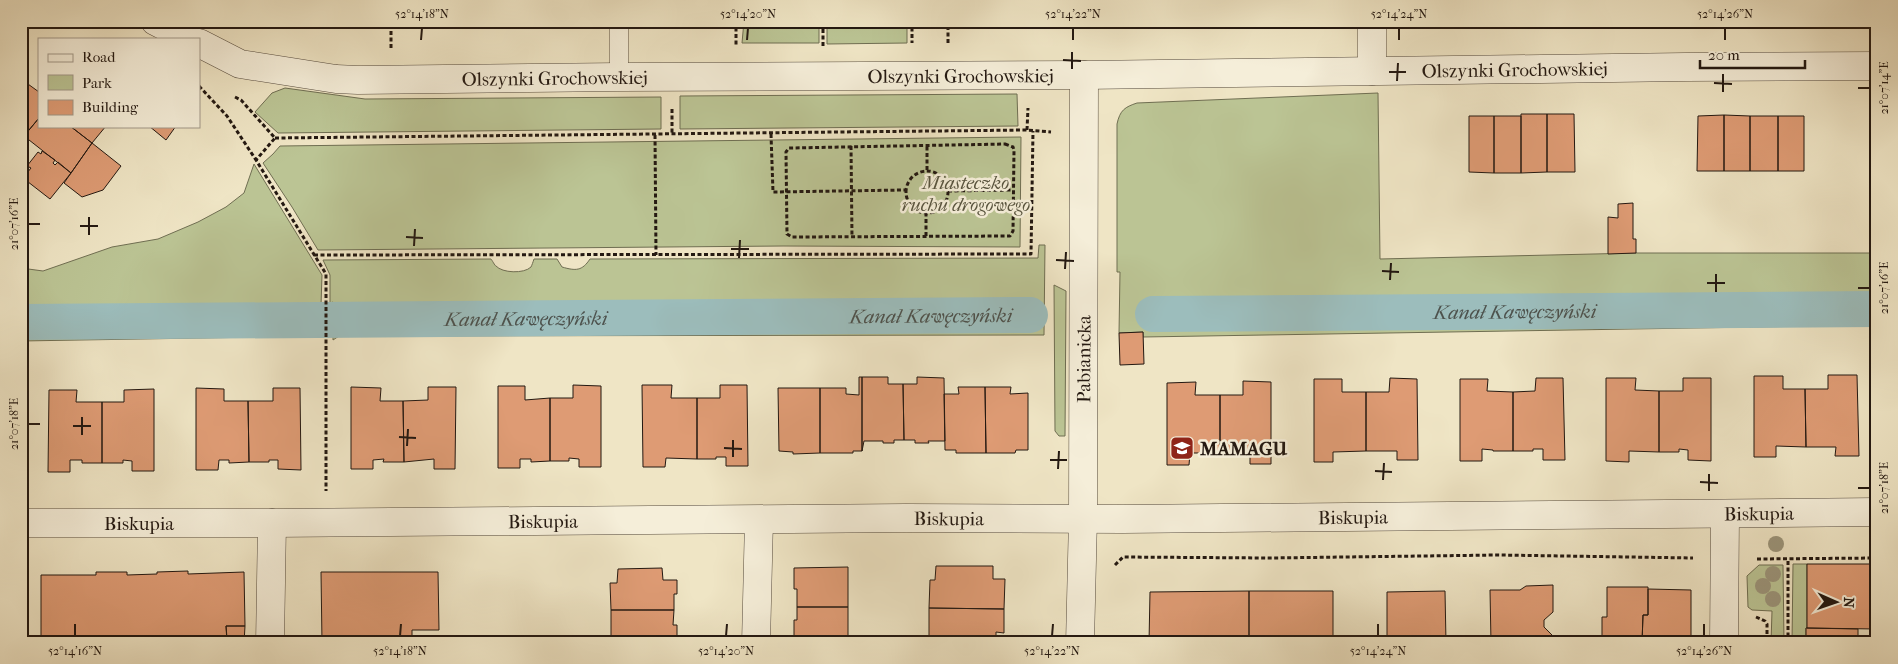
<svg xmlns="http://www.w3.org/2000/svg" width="1898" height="664" font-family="'IM FELL French Canon',serif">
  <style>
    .green { fill: #bbc494; stroke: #6f6e52 }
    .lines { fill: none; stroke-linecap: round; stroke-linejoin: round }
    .canal { stroke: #9cbdbc; stroke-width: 36 }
    .building { fill: #de9b74; stroke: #231811 }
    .lane-casing { stroke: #564b3e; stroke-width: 19 }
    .street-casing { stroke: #564b3e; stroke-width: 29 }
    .path { stroke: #231811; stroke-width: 3; stroke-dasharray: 4 2.5; stroke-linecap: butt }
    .lane { stroke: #f5eed9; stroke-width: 18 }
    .street { stroke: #f5eed9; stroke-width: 28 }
    .tree { fill: #9c957b }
    .ticks { fill: none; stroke: #231811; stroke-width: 2 }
    .labels { text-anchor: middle; stroke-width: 5; stroke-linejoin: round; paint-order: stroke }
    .street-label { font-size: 19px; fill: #231811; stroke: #f5eed9 }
    .park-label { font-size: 19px; font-style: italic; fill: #58543f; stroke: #f5eed9 }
    .poi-label { font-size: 19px; font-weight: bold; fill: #231811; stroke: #f5eed9; text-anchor: start }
    .water-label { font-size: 20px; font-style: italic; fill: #4d524d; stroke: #f5eed9 }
    .neatline { fill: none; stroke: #231811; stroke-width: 2 }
    .ticks-label { font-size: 12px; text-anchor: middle; fill: #231811 }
  </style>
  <rect width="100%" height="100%" fill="#efe5c5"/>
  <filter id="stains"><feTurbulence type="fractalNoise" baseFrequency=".004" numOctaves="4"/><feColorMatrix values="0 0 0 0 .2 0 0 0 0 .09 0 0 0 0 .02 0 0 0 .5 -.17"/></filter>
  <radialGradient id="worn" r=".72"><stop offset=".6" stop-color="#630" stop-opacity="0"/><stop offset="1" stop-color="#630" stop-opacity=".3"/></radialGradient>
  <path class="green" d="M744,21H819V43H742Z
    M827,21H907V43L827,44Z
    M285,88L365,99L661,97V129L278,133L255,112L272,93Z
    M1378,93L1380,259L1636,253H1877V325L1143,337V332L1119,333L1120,272H1117V124C1120,110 1125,107 1137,103Z
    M1017,94L1018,126L680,129V96Z
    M1021,137L1020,247L783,246L318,250L292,207L263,163L273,154L280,146Z
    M254,164L322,275L320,336L21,341V268L43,271L112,247L158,239L198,222L226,207L244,193Z
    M1039,245H1045L1044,335L339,336L333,340V302L330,303V275L323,260L491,259C492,260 495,266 496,266C502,273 524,274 531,267C532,265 533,262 534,259H557L562,267C576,271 582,271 590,259L1038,258Z
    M1054,285L1066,291L1065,436H1059L1055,431Z
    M1793,564H1807V628H1806V643H1792Z
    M1759,565H1783L1784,643H1771L1772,611L1752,610L1748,607L1747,576Z"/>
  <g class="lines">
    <g class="canal">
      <path id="s1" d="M1153,314L1877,309"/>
      <path id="s2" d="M21,322L1030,315"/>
    </g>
  </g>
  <path class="building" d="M21,79L39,92V118L24,136L21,134Z
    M1521,114H1547V172L1521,173Z
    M1547,114H1574L1575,172H1547Z
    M1724,115V171H1697L1698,116Z
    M1724,115L1750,116V171H1724Z
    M1469,116H1494V173L1469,172Z
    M1494,116H1521V173H1494Z
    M1750,116H1778V171H1750Z
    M1778,116H1804V171H1778Z
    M39,118V126H70L92,143L71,173L24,136Z
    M70,126H106L92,143Z
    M149,126H176L166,140Z
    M92,143L121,166L103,190L82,197L64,183Z
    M42,151L55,160L53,163L55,165L58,162L71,173L50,199L23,178L31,168L27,166L38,152L41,154Z
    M1633,203V239H1636V253L1608,254V217L1618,218V204Z
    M1143,332L1144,364L1120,365L1119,333Z
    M1828,375H1857L1859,456H1835L1836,447H1806L1805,389H1828Z
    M1754,376H1783V389H1805L1806,447L1776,446V457H1754Z
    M859,377H862V451H853V453H820V388H846V394L859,395Z
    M862,377H888V384H903L904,440H894V443H883V441H864L862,451Z
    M917,377L944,378L945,441H928L929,443H915V440H904L903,384H917Z
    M1390,378L1417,379L1418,460H1397V451H1366V392H1389Z
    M1536,378H1563L1565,460H1543V449H1533V451H1513V392L1535,391Z
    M1606,378H1636L1635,390L1659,391V452L1629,451V462L1606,461Z
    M1683,378H1711V461L1688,460V450L1679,449V452H1659V391H1683Z
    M1314,379H1342V392H1366V451L1333,452V462H1314Z
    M1460,379H1488L1487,391L1513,392V451H1493V450L1482,449V461H1460Z
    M1243,381L1271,382V464H1250V454L1220,455V395H1243Z
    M1196,382L1195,395H1220V455H1199V453H1190L1189,465H1167V383Z
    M573,385L601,386V467H579V459L569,458V461H550V398H573Z
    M642,385H672L671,398H697V459L666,458L665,467H643Z
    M720,385H747L748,466H726V457H716V459H697V398H720Z
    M498,386H525V400L550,398V461L531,462V459H520V468H498Z
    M351,387L381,388L380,401H403L404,462H383L384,459L373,460V469H351Z
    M428,387H456L455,469H434V459L404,462L403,401L428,400Z
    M958,387H985L986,453H956V450H945L944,394H959Z
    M985,387H1011L1010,394L1028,393V450H1016L1015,453H986Z
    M196,388L224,389V401H248L249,462L229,463V460H219L218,470H196Z
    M273,388H300L301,470L278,469V460H269V462H249L248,401H273Z
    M778,388H820V453L793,454V452L779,451Z
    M154,389V471H132V461L123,460V463H102V402H124V390Z
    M49,390H77L76,402H102V463H82V460H70V472H48Z
    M1807,564H1877V629L1807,628Z
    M936,566H993V579H1005L1004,609L929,608L930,580H935Z
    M848,567V607H797V589H794V568Z
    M662,568L663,580H677V594H674V610H611L610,583H617L618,569Z
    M188,571V574L244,572L245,626H226L227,638L189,636L188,639H156V637H128L127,639L98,640L97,637L41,640V575H96V572H127V575L157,574V572Z
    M321,572H438L439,630H412V643H322Z
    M1553,585V612L1544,620V627L1553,636V643H1491L1490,590H1520L1526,586Z
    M1607,587H1648V615H1643L1642,643H1602V617H1607Z
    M1648,589L1691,590V643H1642L1643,615H1648Z
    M1249,591V643H1149L1150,592Z
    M1249,591H1333V643H1249Z
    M1445,591L1446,643H1413L1414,636H1387V592Z
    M797,607H848V639H794V620H797Z
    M929,608L1004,609V633L996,632V639L991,638V643H929Z
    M611,610H674L673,625H677V639H663V643H618V637L611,638Z
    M226,626H245L244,643H227Z
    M1806,628L1858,629V643H1806Z
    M794,639H848V643H794Z"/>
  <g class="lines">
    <g class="lane-casing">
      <path id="lane" d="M619,21V77"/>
    </g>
    <g class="street-casing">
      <g id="street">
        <path d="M155,21L190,39"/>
        <path d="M1372,21V71"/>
        <path id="s3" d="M199,43L240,64L336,79L358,80L619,77L1084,75L1685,67L1877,66"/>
        <path id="s4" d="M21,523H272L906,518L1123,519L1877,512"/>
        <path d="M270,643L272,523"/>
        <path d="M756,643L759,520"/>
        <path id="s5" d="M1080,643L1083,518L1084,75"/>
        <path d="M1724,643L1725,514"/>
      </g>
    </g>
    <path class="path" d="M736,21V46
      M912,21V43
      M948,43V21
      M823,46V21
      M391,48V21
      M199,86L227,116L256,160
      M235,97L241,100L275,138L256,160L326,274V491
      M672,109V135
      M1027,130L1028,108
      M771,134L773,192L905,190
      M655,135L656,255
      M275,138L1027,130L1051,132
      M1005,144L1013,147L1014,150L1013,231L1010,236L792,237L787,234L786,152L789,148Z
      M851,146L852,237
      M927,170V145
      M906 192a21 21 0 1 1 42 0a21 21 0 1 1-42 0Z
      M948,191L1013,190
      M926,236V213
      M314,255L1031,254L1033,131
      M1757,559L1877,558
      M1115,565L1123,557L1270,558L1498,555L1693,558
      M1756,617L1765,621L1767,624V643
      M1788,643V559"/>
    <use href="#lane" class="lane"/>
    <use href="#street" class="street"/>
  </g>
  <g class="tree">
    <circle cx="1776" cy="544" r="8"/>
    <circle cx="1773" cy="574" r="8"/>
    <circle cx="1763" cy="586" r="8"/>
    <circle cx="1773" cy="599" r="8"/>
  </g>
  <path class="ticks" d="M421,40L422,28M747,40L748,28M1073,40V28M1399,40V28M1725,40V28M1063,60L1081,61M1072,69V52M1389,72H1406M1397,81L1398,63M1714,83L1732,84M1858,88H1870M1723,92V74M28,224H40M80,226H98M89,235V217M406,237L423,238M414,246L415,229M731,249H749M739,258L740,240M1056,260L1074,261M1065,269L1066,252M1382,271L1399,272M1390,280L1391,263M1707,283H1725M1858,288H1870M1716,292V274M28,424H40M73,426H91M82,435V417M399,437L416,438M407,446L408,429M724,448L742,449M733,457V440M1050,460H1067M1058,469L1059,451M1375,471L1392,472M1383,480L1384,463M1700,482L1718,483M1858,488H1870M1709,491V474M75,636V624M400,636L401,624M726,636L727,624M1052,636L1053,624M1378,636V624M1704,636V624"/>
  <defs>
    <g id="school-square" transform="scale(1.25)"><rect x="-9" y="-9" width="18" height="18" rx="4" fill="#8f2418" stroke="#f5eed9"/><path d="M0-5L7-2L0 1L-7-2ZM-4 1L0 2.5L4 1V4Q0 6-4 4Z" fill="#fff"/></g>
  </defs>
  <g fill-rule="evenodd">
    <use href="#school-square" x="1182" y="448"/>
  </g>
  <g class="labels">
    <g class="street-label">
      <text dy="7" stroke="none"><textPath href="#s3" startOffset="1322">Olszynki Grochowskiej</textPath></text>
      <text dy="7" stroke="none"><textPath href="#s3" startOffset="768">Olszynki Grochowskiej</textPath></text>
      <text dy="7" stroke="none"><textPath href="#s3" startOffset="362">Olszynki Grochowskiej</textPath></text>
      <text dy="7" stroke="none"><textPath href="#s5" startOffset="284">Pabianicka</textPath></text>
      <text dy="7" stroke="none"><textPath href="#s4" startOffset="1738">Biskupia</textPath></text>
      <text dy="7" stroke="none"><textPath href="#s4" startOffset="1332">Biskupia</textPath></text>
      <text dy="7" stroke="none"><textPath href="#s4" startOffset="928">Biskupia</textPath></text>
      <text dy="7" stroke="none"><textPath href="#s4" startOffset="522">Biskupia</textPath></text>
      <text dy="7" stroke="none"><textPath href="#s4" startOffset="118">Biskupia</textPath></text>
    </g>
    <g class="park-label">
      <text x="966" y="189">Miasteczko<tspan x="966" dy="22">ruchu drogowego</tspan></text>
    </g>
    <g class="poi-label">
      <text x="1200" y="455">MAMAGU</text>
    </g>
    <g class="water-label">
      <text dy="7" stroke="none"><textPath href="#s1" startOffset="362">Kanał Kawęczyński</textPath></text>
      <text dy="7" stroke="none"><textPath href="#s2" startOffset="910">Kanał Kawęczyński</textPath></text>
      <text dy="7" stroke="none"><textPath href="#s2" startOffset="505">Kanał Kawęczyński</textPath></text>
    </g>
  </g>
  <rect width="1898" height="664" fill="none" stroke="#efe5c5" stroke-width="55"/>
  <rect x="38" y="38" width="162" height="90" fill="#f5eed9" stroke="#a19889"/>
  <rect x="48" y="54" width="25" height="8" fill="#f5eed9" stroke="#a19889"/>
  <text x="82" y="62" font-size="15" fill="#231811">Road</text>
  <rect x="48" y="75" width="25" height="15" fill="#bbc494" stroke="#a19889"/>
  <text x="82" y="88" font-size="15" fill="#231811">Park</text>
  <rect x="48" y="100" width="25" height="15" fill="#de9b74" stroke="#a19889"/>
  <text x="82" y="112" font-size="15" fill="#231811">Building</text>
  <g transform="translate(1836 602) rotate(92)" stroke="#f5eed9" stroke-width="4" paint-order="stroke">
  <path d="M0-4L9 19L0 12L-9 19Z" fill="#231811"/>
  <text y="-8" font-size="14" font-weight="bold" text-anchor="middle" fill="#231811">N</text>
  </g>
  <path d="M1700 60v8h105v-8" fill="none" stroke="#231811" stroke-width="2.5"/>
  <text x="1708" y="60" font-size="15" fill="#231811" stroke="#f5eed9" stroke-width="4" paint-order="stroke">20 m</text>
  <rect x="28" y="28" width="1842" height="608" class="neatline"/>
  <g class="ticks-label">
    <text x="422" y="18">52°14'18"N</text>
    <text x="748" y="18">52°14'20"N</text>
    <text x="1073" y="18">52°14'22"N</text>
    <text x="1399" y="18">52°14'24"N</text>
    <text x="1725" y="18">52°14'26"N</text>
    <text transform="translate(1884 88) rotate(-90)" y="4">21°07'14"E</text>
    <text transform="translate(14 224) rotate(-90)" y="4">21°07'16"E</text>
    <text transform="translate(1884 288) rotate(-90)" y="4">21°07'16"E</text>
    <text transform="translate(14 424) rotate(-90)" y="4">21°07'18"E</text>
    <text transform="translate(1884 488) rotate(-90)" y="4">21°07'18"E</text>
    <text x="75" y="655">52°14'16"N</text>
    <text x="400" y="655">52°14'18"N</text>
    <text x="726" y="655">52°14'20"N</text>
    <text x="1052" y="655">52°14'22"N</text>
    <text x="1378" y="655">52°14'24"N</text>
    <text x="1704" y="655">52°14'26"N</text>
  </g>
  <rect width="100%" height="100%" filter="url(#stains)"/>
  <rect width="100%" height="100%" fill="url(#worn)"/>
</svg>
